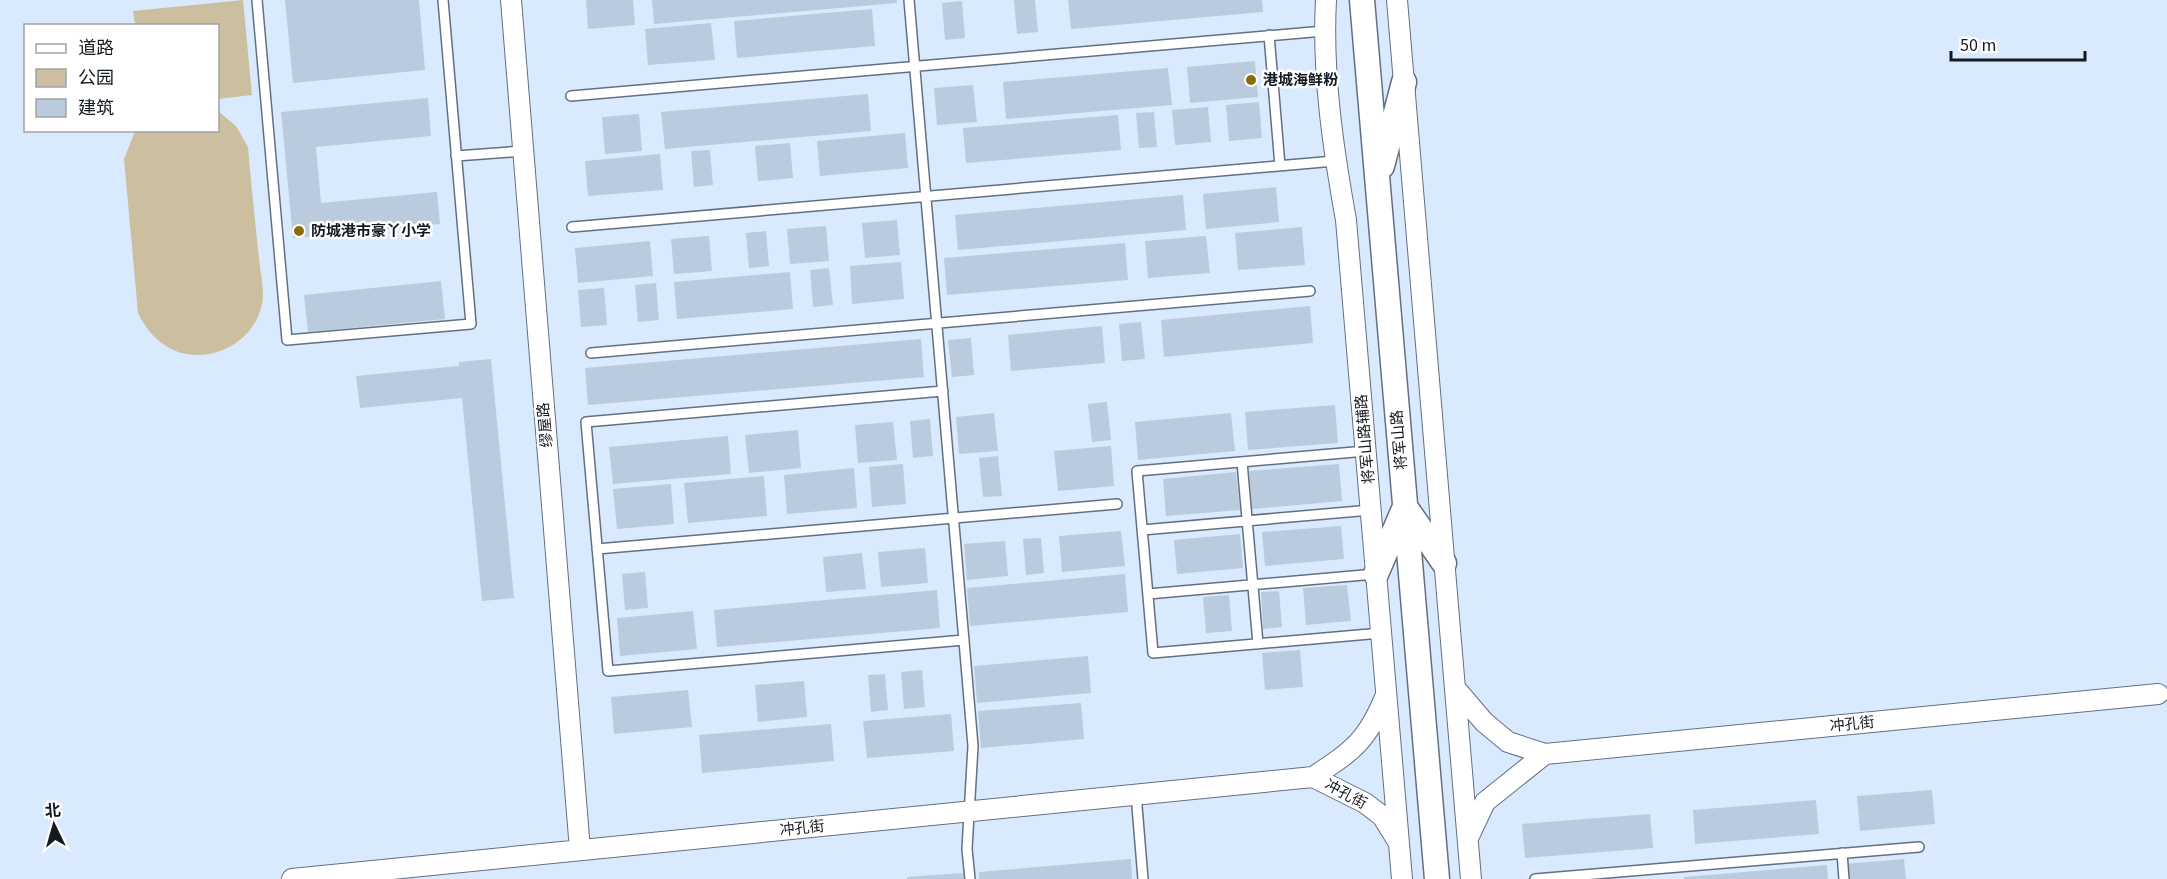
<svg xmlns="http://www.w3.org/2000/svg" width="2167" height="879" font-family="'Source Sans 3','Noto Sans SC',sans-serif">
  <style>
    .green { fill: #ccbf9f }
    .building { fill: #bbcbde }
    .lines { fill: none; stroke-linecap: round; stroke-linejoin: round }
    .service-casing { stroke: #627082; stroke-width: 12 }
    .minor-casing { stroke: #627082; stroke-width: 22 }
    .tertiary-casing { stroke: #627082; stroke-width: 27 }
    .service { stroke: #fff; stroke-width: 9 }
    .minor { stroke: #fff; stroke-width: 20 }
    .tertiary { stroke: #fff; stroke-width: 24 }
    .poi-dot { fill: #8a6c0d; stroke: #fff; stroke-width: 2 }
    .labels { text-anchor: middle; stroke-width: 5; stroke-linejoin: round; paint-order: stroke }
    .poi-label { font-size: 15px; font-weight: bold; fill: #141a21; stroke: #fff; text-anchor: start }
    .street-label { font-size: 15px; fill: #141a21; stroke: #fff }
  </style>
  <rect width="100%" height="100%" fill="#daeafe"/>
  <path class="green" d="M243,0L252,95L218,99V26L135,25L133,11Z
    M218,111L236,126L248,147C251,184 255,221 259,258C260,272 265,290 262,304C256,335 226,356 195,355C168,354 149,336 138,313L124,159L135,131L218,130Z"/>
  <path class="building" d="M285,0H419L425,70L293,83Z
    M586,0H633L635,25L588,29Z
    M652,0H897V3L654,24Z
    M1014,0H1035L1038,32L1017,34Z
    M1068,0H1262L1263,12L1071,29Z
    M962,1L965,38L945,40L942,3Z
    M872,9L875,46L737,58L734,21Z
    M711,23L715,60L648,65L645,29Z
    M1255,61L1258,97L1190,103L1187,67Z
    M1168,68L1172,105L1006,119L1003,82Z
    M973,85L977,122L937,125L934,88Z
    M868,94L871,131L665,149L661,112Z
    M428,98L431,136L316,147L321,203L437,192L440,224L293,238L281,112Z
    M1259,102L1262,138L1229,141L1226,105Z
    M1208,107L1211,142L1175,145L1172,110Z
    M1154,112L1157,147L1139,148L1136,113Z
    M639,114L642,151L605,154L602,117Z
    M1118,115L1121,150L966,163L963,128Z
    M905,133L908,168L820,176L817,141Z
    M790,143L793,178L758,181L755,146Z
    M710,150L713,185L694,187L691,151Z
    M660,154L663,190L588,196L585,161Z
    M1276,187L1279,222L1206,229L1203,194Z
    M1183,195L1186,230L958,250L955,215Z
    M897,220L900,255L865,258L862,223Z
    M826,226L829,261L790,264L787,229Z
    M1302,227L1305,265L1238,270L1235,233Z
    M766,231L769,266L749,268L746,233Z
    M709,236L712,271L674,274L671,239Z
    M1206,236L1210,273L1148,278L1145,241Z
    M650,241L653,276L578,283L575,248Z
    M1125,243L1128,280L947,295L944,258Z
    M901,262L904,299L852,304L850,266Z
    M829,268L833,305L813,307L810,270Z
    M790,272L793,309L677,319L674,282Z
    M441,281L445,319L308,332L304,295Z
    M656,283L659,320L638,322L635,285Z
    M604,288L607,325L581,327L578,290Z
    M1310,306L1313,343L1164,357L1161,320Z
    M1141,322L1145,359L1122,361L1119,324Z
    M1102,326L1105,363L1011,371L1008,335Z
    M971,338L974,375L952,377L948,340Z
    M921,339L924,377L588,405L585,368Z
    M491,359L514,598L482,601L462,398L360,408L356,376L459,366V362Z
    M1107,402L1111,440L1092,442L1088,404Z
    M1335,405L1338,443L1248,450L1245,412Z
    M994,413L998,451L959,454L956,417Z
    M1231,413L1235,451L1138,460L1135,422Z
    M930,419L933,456L913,458L910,421Z
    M893,422L897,460L858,463L855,425Z
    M798,430L801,468L749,473L745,435Z
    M728,436L731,474L613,484L609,447Z
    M1111,446L1114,486L1058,491L1054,451Z
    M998,456L1002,496L983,497L979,458Z
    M903,464L906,504L872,507L869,467Z
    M1339,464L1342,501L1252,509L1249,471Z
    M854,468L857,508L787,514L784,475Z
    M1236,472L1240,510L1166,516L1163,479Z
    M764,476L767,516L688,523L684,483Z
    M671,484L674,524L617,529L613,489Z
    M1341,526L1344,559L1265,566L1262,532Z
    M1121,531L1125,566L1062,572L1059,536Z
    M1240,534L1243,568L1177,574L1174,540Z
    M1041,538L1044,573L1026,575L1023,539Z
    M1005,541L1008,576L967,580L964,544Z
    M925,548L928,583L881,587L878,552Z
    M862,553L866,589L826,592L823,557Z
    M645,572L648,608L625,610L622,574Z
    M1125,574L1128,612L970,626L967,588Z
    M1347,585L1351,621L1306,625L1303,588Z
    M937,590L940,628L717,647L714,610Z
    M1279,591L1282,627L1263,629L1261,592Z
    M1229,595L1232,631L1206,633L1203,597Z
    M693,611L697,649L620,656L617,618Z
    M1300,650L1303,687L1265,690L1262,653Z
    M1088,656L1091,693L977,703L974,666Z
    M922,670L925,707L904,709L901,672Z
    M885,674L888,710L871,712L868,675Z
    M804,681L807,717L758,722L755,685Z
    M688,690L692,727L614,734L611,697Z
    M1081,703L1084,739L981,748L978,711Z
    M951,714L954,751L867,758L863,721Z
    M831,724L834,761L702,773L699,735Z
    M1932,790L1935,824L1860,831L1857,796Z
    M1816,800L1819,834L1695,844L1693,810Z
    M1650,814L1653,848L1525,858L1522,824Z
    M1131,859L1132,879H979V872Z
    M1904,859L1906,879H1846L1845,864Z
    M1827,865L1828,879H1684V877Z
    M963,873L964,879H907V877Z"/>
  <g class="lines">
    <g class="service-casing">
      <path id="service" d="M257,0L287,340L471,324L443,0
        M909,0L973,746L967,849L970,879
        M1269,35L1280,166
        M571,96L1324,31
        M456,156L523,151
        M572,227L1335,161
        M591,353L1310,291
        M943,391L586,422L608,671L964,640
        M1366,451L1137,471L1153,653L1381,633
        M1242,462L1258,644
        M1142,530L1371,510
        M597,549L1117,504
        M1148,594L1375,574
        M1136,794L1143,879
        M1842,853L1844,879
        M1535,879L1919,847"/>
    </g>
    <g class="minor-casing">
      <path id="minor" d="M511,0L580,850
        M1326,0C1322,73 1333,148 1346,220L1402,879
        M1397,0L1471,879
        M1455,688L1484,722L1508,742L1545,754L2158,694
        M1313,777L1365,803L1382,816L1397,840
        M1469,836L1485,802L1545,754
        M292,879L1313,777C1354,750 1367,741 1386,695"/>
    </g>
    <g class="tertiary-casing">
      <path id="tertiary" d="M1362,0L1437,879
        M1382,166L1404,82
        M1406,508L1444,563
        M1376,574L1404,509"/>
    </g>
    <use href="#service" class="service"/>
    <use href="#minor" class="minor"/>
    <use href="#tertiary" class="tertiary"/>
  </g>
  <g class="poi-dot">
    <circle cx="1251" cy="80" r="6"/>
    <circle cx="299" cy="231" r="6"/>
  </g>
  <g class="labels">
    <g class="poi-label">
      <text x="1263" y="85">港城海鲜粉</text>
      <text x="311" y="236">防城港市豪丫小学</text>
    </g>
    <g class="street-label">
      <text transform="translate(545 425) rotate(-95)" y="5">缪屋路</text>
      <text transform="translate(1365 439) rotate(-95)" y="5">将军山路辅路</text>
      <text transform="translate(1399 440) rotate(-95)" y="5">将军山路</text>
      <text transform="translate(1852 724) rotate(-6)" y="5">冲孔街</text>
      <text transform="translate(1346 794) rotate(28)" y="5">冲孔街</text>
      <text transform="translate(802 828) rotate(-6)" y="5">冲孔街</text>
    </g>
  </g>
  <rect x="24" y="24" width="195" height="108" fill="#ffffff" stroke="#a1a3a6" stroke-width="1.5"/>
  <rect x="36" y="44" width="30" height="9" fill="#ffffff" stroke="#a1a3a6" stroke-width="1.5"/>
  <text x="78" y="54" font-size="18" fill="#141a21">道路</text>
  <rect x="36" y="69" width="30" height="18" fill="#ccbf9f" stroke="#a1a3a6" stroke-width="1.5"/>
  <text x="78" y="84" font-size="18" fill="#141a21">公园</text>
  <rect x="36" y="99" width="30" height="18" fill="#bbcbde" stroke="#a1a3a6" stroke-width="1.5"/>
  <text x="78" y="114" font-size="18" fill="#141a21">建筑</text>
  <g transform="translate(54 825) rotate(355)" stroke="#ffffff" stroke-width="4.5" paint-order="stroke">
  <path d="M0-4.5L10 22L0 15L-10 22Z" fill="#141a21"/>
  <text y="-9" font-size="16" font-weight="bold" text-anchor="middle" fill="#141a21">北</text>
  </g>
  <path d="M1951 51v9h134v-9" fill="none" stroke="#141a21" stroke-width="3"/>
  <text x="1960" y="51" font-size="18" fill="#141a21" stroke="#ffffff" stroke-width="4.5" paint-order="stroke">50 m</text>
</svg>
